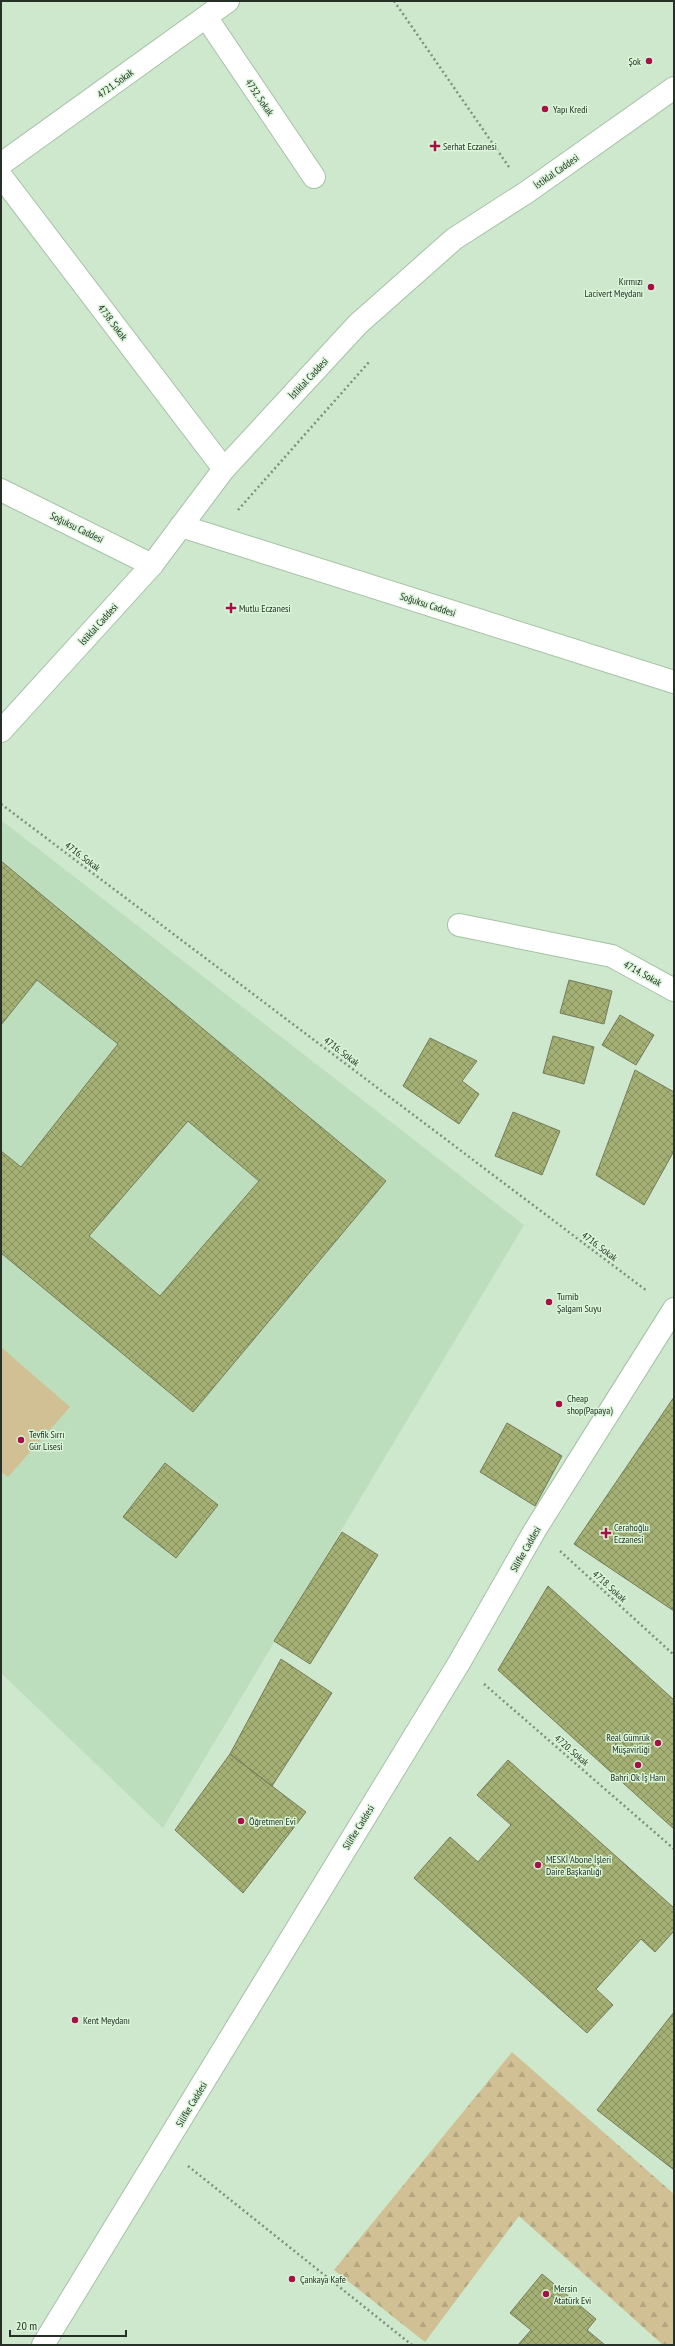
<svg xmlns="http://www.w3.org/2000/svg" width="675" height="2346" font-family="'PT Sans Narrow',sans-serif">
  <style>
    .built { fill: #bddebc }
    .forest { fill: url(#forest-firs) }
    .garden { fill: #d1c094 }
    .building { fill: url(#building-cross-hatch); stroke: #757b5b; fill-rule: evenodd }
    .lines { fill: none; stroke-linecap: round; stroke-linejoin: round }
    .minor-casing { stroke: #a6c1a5; stroke-width: 24 }
    .secondary-casing { stroke: #a6c1a5; stroke-width: 24 }
    .path { stroke: #7d907d; stroke-width: 2.5; stroke-dasharray: 2 3; stroke-linecap: butt }
    .minor { stroke: #fff; stroke-width: 22 }
    .secondary { stroke: #fff; stroke-width: 22 }
    .poi-dot { fill: #a61047; stroke: #daf6d9; stroke-width: 1.5 }
    .labels { text-anchor: middle; stroke-width: 3; stroke-linejoin: round; paint-order: stroke }
    .poi-label { font-size: 10px; fill: #263026; stroke: #daf6d9; text-anchor: start }
    .street-label { font-size: 10px; fill: #263026; stroke: #daf6d9 }
  </style>
  <defs>
    <pattern id="forest-firs" width="22" height="20" patternUnits="userSpaceOnUse"><rect width="22" height="20" fill="#d1c094"/><path d="M5 1l3.5 6h-7zM16 11l3.5 6h-7z" fill="#b3a57f"/></pattern>
    <pattern id="building-cross-hatch" width="8" height="8" patternUnits="userSpaceOnUse"><rect width="8" height="8" fill="#a5b074"/><path d="M0 0l8 8M0 8l8-8" fill="none" stroke="#86905f"/></pattern>
  </defs>
  <rect width="100%" height="100%" fill="#cde8cc"/>
  <path class="built" d="M1,820L524,1225L163,1828L1,1673Z"/>
  <path class="forest" d="M512,2052L674,2194V2345H663L519,2216L425,2342L334,2270Z"/>
  <path class="garden" d="M1,1347L70,1407L8,1477L1,1472Z"/>
  <path class="building" d="M1,861L386,1181L193,1412L1,1253V1151L21,1167L118,1044L37,980L1,1025ZM188,1121L259,1181L160,1296L89,1236Z
    M569,980L612,991L604,1024L560,1013Z
    M620,1015L654,1035L636,1065L602,1045Z
    M553,1036L594,1047L584,1084L543,1073Z
    M430,1038L477,1061L462,1081L479,1094L459,1124L403,1086Z
    M635,1070L674,1092V1151L644,1205L596,1175Z
    M513,1112L560,1131L542,1175L495,1156Z
    M674,1397V1611L574,1544Z
    M507,1423L562,1456L535,1506L480,1472Z
    M165,1463L218,1505L176,1558L123,1517Z
    M342,1532L378,1555L310,1664L274,1641Z
    M548,1586L674,1700V1829L498,1670Z
    M281,1659L332,1693L272,1786L230,1754Z
    M230,1754L306,1812L243,1893L175,1830Z
    M508,1760L674,1908V1931L655,1952L641,1939L596,1989L613,2005L587,2033L414,1878L450,1837L478,1862L511,1825L477,1795Z
    M674,2012V2170L597,2110Z
    M542,2274L596,2319L587,2330L605,2345H518L531,2330L510,2313Z"/>
  <g class="lines">
    <g class="minor-casing">
      <path id="minor" d="M206,17L314,177
        M1,164L228,1
        M1,176L224,469
        M1,490L152,565
        M181,526L674,682
        M459,925L612,956L674,990
        M43,2345L459,1663L535,1530L674,1309"/>
    </g>
    <g class="secondary-casing">
      <path id="secondary" d="M1,731L152,565L224,469L358,324L454,239L527,192L674,88"/>
    </g>
    <path class="path" d="M394,1L509,167
      M238,510L370,361
      M1,804L647,1291
      M560,1551L674,1655
      M484,1684L674,1849
      M188,2166L412,2345"/>
    <use href="#minor" class="minor"/>
    <use href="#secondary" class="secondary"/>
  </g>
  <g class="poi-dot">
    <circle cx="649" cy="61" r="4"/>
    <circle cx="545" cy="109" r="4"/>
    <path d="M433 140h4v4h4v4h-4v4h-4v-4h-4v-4h4z"/>
    <circle cx="651" cy="287" r="4"/>
    <path d="M229 602h4v4h4v4h-4v4h-4v-4h-4v-4h4z"/>
    <circle cx="549" cy="1302" r="4"/>
    <circle cx="559" cy="1404" r="4"/>
    <circle cx="21" cy="1440" r="4"/>
    <path d="M604 1527h4v4h4v4h-4v4h-4v-4h-4v-4h4z"/>
    <circle cx="658" cy="1743" r="4"/>
    <circle cx="638" cy="1765" r="4"/>
    <circle cx="241" cy="1821" r="4"/>
    <circle cx="538" cy="1865" r="4"/>
    <circle cx="75" cy="2020" r="4"/>
    <circle cx="292" cy="2279" r="4"/>
    <circle cx="546" cy="2294" r="4"/>
  </g>
  <g class="labels">
    <g class="poi-label">
      <text x="641" y="65" text-anchor="end">Şok</text>
      <text x="553" y="113">Yapı Kredi</text>
      <text x="443" y="150">Serhat Eczanesi</text>
      <text x="643" y="285" text-anchor="end">Kırmızı<tspan x="643" dy="12">Lacivert Meydanı</tspan></text>
      <text x="239" y="612">Mutlu Eczanesi</text>
      <text x="557" y="1300">Turnib<tspan x="557" dy="12">Şalgam Suyu</tspan></text>
      <text x="567" y="1402">Cheap<tspan x="567" dy="12">shop(Papaya)</tspan></text>
      <text x="29" y="1438">Tevfik Sırrı<tspan x="29" dy="12">Gür Lisesi</tspan></text>
      <text x="614" y="1531">Cerahoğlu<tspan x="614" dy="12">Eczanesi</tspan></text>
      <text x="650" y="1741" text-anchor="end">Real Gümrük<tspan x="650" dy="12">Müşavirliği</tspan></text>
      <text x="638" y="1781" text-anchor="middle">Bahri Ok İş Hanı</text>
      <text x="249" y="1825">Öğretmen Evi</text>
      <text x="546" y="1863">MESKİ Abone İşleri<tspan x="546" dy="12">Daire Başkanlığı</tspan></text>
      <text x="83" y="2024">Kent Meydanı</text>
      <text x="300" y="2283">Çankaya Kafe</text>
      <text x="554" y="2292">Mersin<tspan x="554" dy="12">Atatürk Evi</tspan></text>
    </g>
    <g class="street-label">
      <text transform="translate(115 83) rotate(-36)" y="4">4721. Sokak</text>
      <text transform="translate(260 97) rotate(56)" y="4">4732. Sokak</text>
      <text transform="translate(556 171) rotate(-35)" y="4">İstiklal Caddesi</text>
      <text transform="translate(113 322) rotate(53)" y="4">4738. Sokak</text>
      <text transform="translate(308 378) rotate(-47)" y="4">İstiklal Caddesi</text>
      <text transform="translate(77 527) rotate(26)" y="4">Soğuksu Caddesi</text>
      <text transform="translate(428 604) rotate(18)" y="4">Soğuksu Caddesi</text>
      <text transform="translate(98 624) rotate(-48)" y="4">İstiklal Caddesi</text>
      <text transform="translate(83 856) rotate(37)" y="4">4716. Sokak</text>
      <text transform="translate(643 973) rotate(29)" y="4">4714. Sokak</text>
      <text transform="translate(342 1051) rotate(37)" y="4">4716. Sokak</text>
      <text transform="translate(600 1246) rotate(37)" y="4">4716. Sokak</text>
      <text transform="translate(525 1549) rotate(-60)" y="4">Silifke Caddesi</text>
      <text transform="translate(610 1586) rotate(42)" y="4">4718. Sokak</text>
      <text transform="translate(572 1750) rotate(41)" y="4">4720. Sokak</text>
      <text transform="translate(358 1827) rotate(-58)" y="4">Silifke Caddesi</text>
      <text transform="translate(191 2104) rotate(-59)" y="4">Silifke Caddesi</text>
    </g>
  </g>
  <rect width="675" height="2346" fill="none" stroke="#263026" stroke-width="4"/>
  <path d="M10 2330v6h116v-6" fill="none" stroke="#263026" stroke-width="2"/>
  <text x="16" y="2330" font-size="12" fill="#263026" stroke="#daf6d9" stroke-width="3" paint-order="stroke">20 m</text>
</svg>
